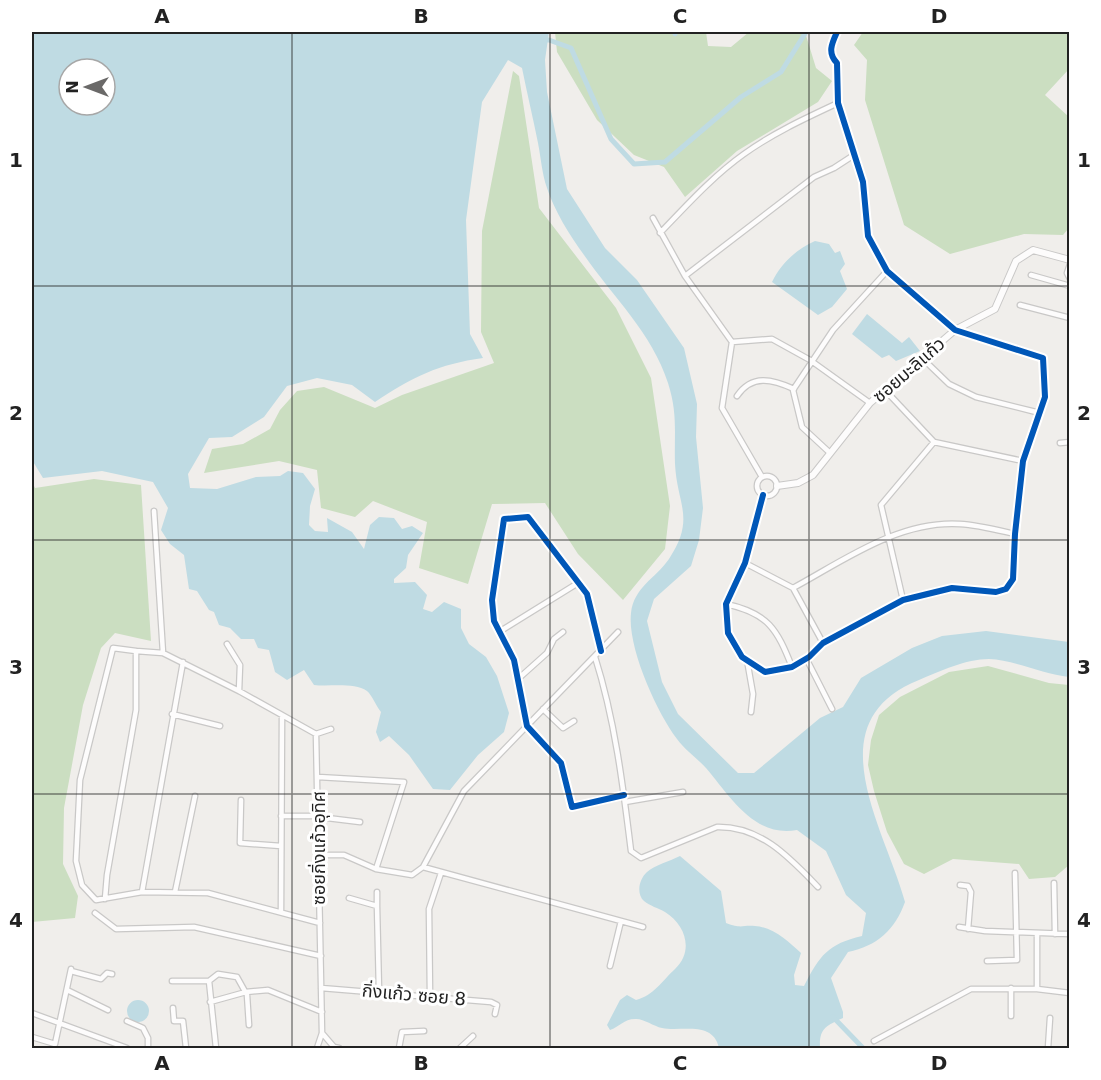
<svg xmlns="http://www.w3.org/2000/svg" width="1101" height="1080" font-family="'DejaVu Sans','Noto Sans Thai',sans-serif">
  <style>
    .forest { fill: #cbdec1 }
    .water { fill: #bfdbe3; fill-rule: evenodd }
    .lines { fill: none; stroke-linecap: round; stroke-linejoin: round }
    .canal { stroke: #bfdbe3; stroke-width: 5 }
    .minor-casing { stroke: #c9c8c7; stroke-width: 7 }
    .tertiary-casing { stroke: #c9c8c7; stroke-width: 8 }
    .minor { stroke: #fdfcfc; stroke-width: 4.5 }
    .tertiary { stroke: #fdfcfc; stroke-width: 6 }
    .cycleway-casing { stroke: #fff; stroke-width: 10 }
    .cycleway { stroke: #0057b8; stroke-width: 6 }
    .grid { fill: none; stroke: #222; stroke-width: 1.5; stroke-opacity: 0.55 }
    .labels { text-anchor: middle; stroke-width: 6; stroke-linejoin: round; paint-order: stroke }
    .street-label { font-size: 18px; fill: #222; stroke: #fff }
    .neatline { fill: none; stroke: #222; stroke-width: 2 }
    .grid-label { font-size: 20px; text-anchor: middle; font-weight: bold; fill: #222 }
  </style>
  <rect width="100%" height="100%" fill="#f0eeeb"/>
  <path class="forest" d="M555,32H706L708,46L731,47L749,32H805L816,68L832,81L818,102L737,151L685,197L664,167L634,155L597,120L557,52Z
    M863,32H1069V69L1045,95L1069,117V228L1063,235L1024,234L950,254L904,225L865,100L867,60L854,45Z
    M513,71L519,76L539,208L616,308L651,378L670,506L665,549L623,600L578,554L545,503L492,504L468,584L419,568L427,522L373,501L355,517L321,508L317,470L279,461L204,473L212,449L243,444L270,429L280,410L297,391L324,387L375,408L402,395L494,363L481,332L482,231Z
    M94,479L141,485L151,641L115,633L101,648L83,705L64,808L63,864L78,896L75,918L32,922V482L35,488Z
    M988,666L1049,683L1069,685V865L1055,877L1029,879L1019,864L953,859L924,874L904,864L887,832L874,791L868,765L871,740L879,715L900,697L949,672Z"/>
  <path class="water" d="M32,32H549L545,60L547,92L567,189L605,248L637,280L684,348L697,404L696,437L703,508L699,540L691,566L654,599L647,621L662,682L678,714L738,773H754L820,718L843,707L861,678L912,648L942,636L986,631L1069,642V677C1043,674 1014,660 989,659C966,659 940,671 919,680C814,722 885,828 905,902C895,930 877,946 848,952L831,978L843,1012V1018C826,1026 819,1028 820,1048H719C713,1020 681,1032 662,1028C653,1026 643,1018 635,1019C624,1019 619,1027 610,1030L607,1025L620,1000L627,995L636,1000C654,995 661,982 675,969C694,951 686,925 665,912C658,908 650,906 644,901C636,894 639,879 647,872C655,865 670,861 680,856L721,891L726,923C742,929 741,925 755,926C773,927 789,942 801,953L794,975L795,985L804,986C820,955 828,944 862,936L866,913L846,895L826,851L797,830C754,838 730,796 706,768C697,758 685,750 677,739C657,713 627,647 631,613C634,587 655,579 669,559C696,518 677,505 675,464C674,434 678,414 668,383C652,333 613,297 584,255C570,236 554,210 547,188C542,174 541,158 538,143C533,118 527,93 522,68L508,60L482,102L466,220L470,334L483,358C439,364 412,377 375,402L352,385L317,378L287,386L264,417L232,437L209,438L188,474L190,488L217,489L256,477L280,476L288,471L303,473L315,489L310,506L309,525L315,531L328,532L327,518L352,532L364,549L370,525L379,517L394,518L402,529L412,526L423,533L408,555L406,568L394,579V583L415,582L427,595L423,609L432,612L444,602L461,609V628L469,644L486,657L497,676L509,713L504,732L478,755L450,790L433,789L409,755L389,736L380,742L376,732L381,712C376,706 372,695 367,691C354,682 329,687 314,685L304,670L287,680L275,672L269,650L258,648L254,639H241L230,628L219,625L214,612L209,610L197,591L189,589L184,555L170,544L161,530L168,508L153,482L102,471L43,478L32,460ZM69,69H105V105H69Z
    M815,241L829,244L835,253L840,251L845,264L840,271L847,289L832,307L818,315L772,282C781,263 797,249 815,241Z
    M867,314L902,343L909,337L920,351L896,361L889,355L882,358L852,334Z
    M127 1011a11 11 0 1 1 22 0a11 11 0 1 1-22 0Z"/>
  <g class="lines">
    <path class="canal" d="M674,32L675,34
      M543,40H549L571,48L611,139L634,164L665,162L741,97L781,72L806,32
      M833,1017L863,1048"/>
    <g class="minor-casing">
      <path id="minor" d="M653,218L685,276L732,342L722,408L762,477
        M660,233C686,206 713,176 744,154C773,133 806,118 838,103
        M1070,264L1067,273L1070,279
        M1031,275L1070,286
        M685,276L814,177L834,168L854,155
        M1020,305L1070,318
        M732,342L772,339L810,360L870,403
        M922,358L949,384L976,397L1040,413
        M885,390L934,442L1023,461
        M737,396C752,374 772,379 794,389
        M1060,443L1070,442
        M829,452L802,427L793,390L833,330L887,271
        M757 486a10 10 0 1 1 20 0a10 10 0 1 1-20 0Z
        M763,495L745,563L726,604L728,633L742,657L765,672L792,667L809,657L823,643L903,600L952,588L996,592L1006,589L1013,579L1015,534L1023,461L1045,397L1043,358L955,330L887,271L868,236L863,182L838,103L837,63C827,53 832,43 837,32
        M154,511L163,653
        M745,563L793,588C843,561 899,520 960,524C978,525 997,530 1015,534
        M793,588L823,643
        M903,600L881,505L934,442
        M726,604C768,613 777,629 792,667
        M499,632L578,583
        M227,644L240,665L239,691L316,734L322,1033L317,1048
        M136,651L113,648L80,780L76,861L82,885L96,900L142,892L208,893L320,923
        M601,651L587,594L528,517L504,519L492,600L494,621L514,660L527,726L561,763L572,807L624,795
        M595,657C615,720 623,786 631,851L641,858L717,827C761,826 790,858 818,887
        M806,658L832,709
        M747,660L753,694L751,712
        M518,679L547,653L554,639L563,632
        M543,709L563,728L574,721
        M172,714L220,726
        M316,734L331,729
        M318,777L404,782L376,869
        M241,800L240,843L281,846
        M625,802L683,792
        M281,816H319
        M319,817L360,822
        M319,855H344L376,869L412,875L423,867L464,791L618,632
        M423,867L643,927
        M1054,883L1055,934
        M960,885L968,886L971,892L968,929
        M142,892L183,662
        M175,892L195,796
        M349,898L377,906V892
        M105,899L107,875L136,710V651L163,653L239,691
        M377,906L379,991
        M281,911L282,715
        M95,913L116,929L194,927L321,956
        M959,927L985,931L1070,934
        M1037,933V989
        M987,961L1017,960L1015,873
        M610,966L621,921
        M71,971L101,979L107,973L112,974
        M172,981H209L218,974L237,977L247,995L249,1025
        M209,981L216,1048
        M321,988L491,1002L497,1005L495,1014
        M1011,988V1016
        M67,990L108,1010
        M430,996L429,909L441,873
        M210,1002L246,992L268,990L322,1012
        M173,1008L174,1021H183L186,1048
        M32,1013L127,1048
        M127,1021L143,1028L148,1038V1048
        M322,1033L334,1047L339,1048
        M32,1037L55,1044L71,969
        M874,1041L971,989H1037L1070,993
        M399,1048L402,1032L424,1031
        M460,1048L473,1036
        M1048,1048L1050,1018"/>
    </g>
    <g class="tertiary-casing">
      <path id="tertiary" d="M777,486L798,483L813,475L870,403L955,330L995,309L1016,261L1033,250L1070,260"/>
    </g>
    <use href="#minor" class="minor"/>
    <use href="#tertiary" class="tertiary"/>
    <g class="cycleway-casing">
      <path id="cycleway" d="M763,495L745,563L726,604L728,633L742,657L765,672L792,667L809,657L823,643L903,600L952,588L996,592L1006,589L1013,579L1015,534L1023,461L1045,397L1043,358L955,330L887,271L868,236L863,182L838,103L837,63C827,53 832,43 837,32
        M601,651L587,594L528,517L504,519L492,600L494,621L514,660L527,726L561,763L572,807L624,795"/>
    </g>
    <use href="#cycleway" class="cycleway"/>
  </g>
  <path class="grid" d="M292,32V1048M550,32V1048M809,32V1048M32,286H1070M32,540H1070M32,794H1070"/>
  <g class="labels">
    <g class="street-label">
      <text transform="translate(909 370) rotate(-41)" y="6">ซอยมะลิแก้ว</text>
      <text transform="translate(319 848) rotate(-90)" y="6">ซอยกิ่งแก้วอุทิศ</text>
      <text transform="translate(414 995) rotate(5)" y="6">กิ่งแก้ว ซอย 8</text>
    </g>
  </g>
  <rect width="1101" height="1080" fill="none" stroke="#ffffff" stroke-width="66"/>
  <g transform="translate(87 87) rotate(270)"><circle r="28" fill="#ffffff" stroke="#a7a7a7" stroke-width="1.5"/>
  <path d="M0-4.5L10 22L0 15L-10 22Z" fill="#6a6968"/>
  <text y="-9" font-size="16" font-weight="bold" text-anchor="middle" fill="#222222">N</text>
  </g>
  <rect x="33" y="33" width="1035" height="1014" class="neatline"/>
  <g class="grid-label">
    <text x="162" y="23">A</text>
    <text x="421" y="23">B</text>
    <text x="680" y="23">C</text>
    <text x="939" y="23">D</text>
    <text x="16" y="167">1</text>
    <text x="1084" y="167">1</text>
    <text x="16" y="420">2</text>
    <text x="1084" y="420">2</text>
    <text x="16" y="674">3</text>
    <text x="1084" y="674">3</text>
    <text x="16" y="927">4</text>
    <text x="1084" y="927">4</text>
    <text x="162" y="1070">A</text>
    <text x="421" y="1070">B</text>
    <text x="680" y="1070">C</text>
    <text x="939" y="1070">D</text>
  </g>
</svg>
